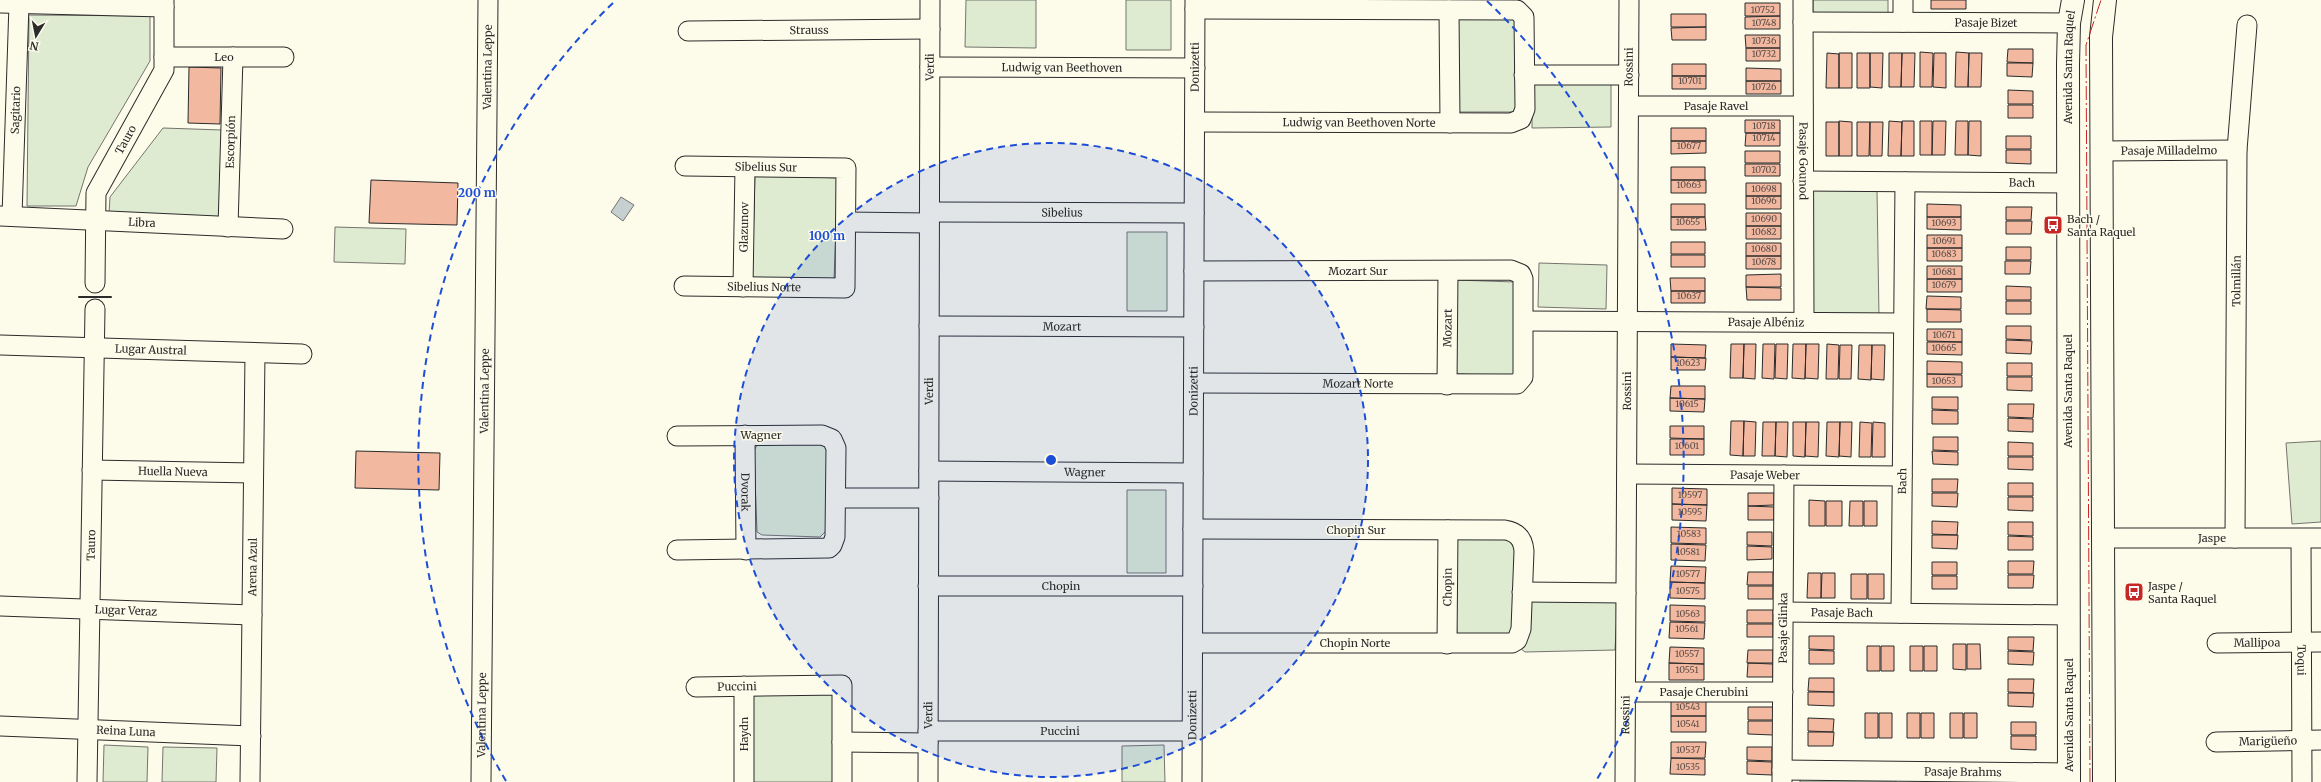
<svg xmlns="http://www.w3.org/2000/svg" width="2321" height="782" font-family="Merriweather,serif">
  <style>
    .green { fill: #deebd1; stroke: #74746e }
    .water { fill: #c7d0d0; stroke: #74746e }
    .building { fill: #f2b8a0; stroke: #2b2b2b }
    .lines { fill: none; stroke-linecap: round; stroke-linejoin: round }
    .minor-casing { stroke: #2b2b2b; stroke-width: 21 }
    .secondary-casing { stroke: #2b2b2b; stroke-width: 24 }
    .minor { stroke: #fdfbea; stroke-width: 19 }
    .secondary { stroke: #fdfbea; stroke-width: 22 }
    .wall { stroke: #2b2b2b; stroke-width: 2 }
    .power { stroke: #c62828; stroke-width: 1; stroke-dasharray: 14 3 2 3; stroke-linecap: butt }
    .ring { fill: none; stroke: #1d4ed8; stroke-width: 2; stroke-dasharray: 7 5 }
    .labels { text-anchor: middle; stroke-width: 3; stroke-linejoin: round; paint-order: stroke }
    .number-label { font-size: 9px; fill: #5d4e48 }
    .street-label { font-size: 11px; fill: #2b2b2b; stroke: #fdfbea }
    .poi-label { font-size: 11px; fill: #2b2b2b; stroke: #fdfbea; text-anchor: start }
    .centre { fill: #1d4ed8; stroke: #fdfbea; stroke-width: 2 }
    .ring-label { font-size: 12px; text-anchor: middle; font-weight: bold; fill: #1d4ed8; stroke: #fdfbea; stroke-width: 3; stroke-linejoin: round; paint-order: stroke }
  </style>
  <rect width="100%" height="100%" fill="#fdfbea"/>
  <path class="green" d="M966,0H1036V48L965,47Z
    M1126,0H1171V50H1126Z
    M1813,0H1888V13L1813,14Z
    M29,15L150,16V61L88,167L76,206H27Z
    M1455,17L1518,18L1519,112H1454Z
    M1611,81V127L1532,128V82Z
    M163,128L222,130L220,217L109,214L110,197Z
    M755,175L838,178L834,280L752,278Z
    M1812,190H1877L1879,317H1813Z
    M335,227L406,229L405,264L334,262Z
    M1127,232H1167V311H1127Z
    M1539,263L1607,265L1606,309L1538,307Z
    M1455,280L1515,282L1516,376L1455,374Z
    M2321,441V522L2292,524L2286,443Z
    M822,442L829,449L828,529L820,537L762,535L757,532L754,451L757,445Z
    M1127,490H1166V573H1127Z
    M1454,536H1508L1517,546V599L1618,598L1615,650L1525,652L1507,638L1457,637Z
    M751,693H833V782H751Z
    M104,745L148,747L147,782H103Z
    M1164,745L1165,782H1122V746Z
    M163,747L217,748L216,782H162Z
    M1800,776L1896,777V782H1800Z"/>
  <path class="water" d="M621,197L634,205L623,221L611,212Z"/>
  <path class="building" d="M1931,0H1966V9H1931Z
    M1745,3H1780V16H1745Z
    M1671,14H1706V27H1671Z
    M1780,16V29H1745V17Z
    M1706,27V40H1672L1671,28Z
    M1745,35H1780V48H1746Z
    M1746,48H1780V61H1746Z
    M2008,49H2033V63L2007,62Z
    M1920,52L1933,53L1932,87H1920Z
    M1956,52L1969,53L1968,87H1955Z
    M1827,53L1839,54V88H1826Z
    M1839,53H1852V88H1839Z
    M1857,53H1870V88H1857Z
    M1870,53H1883L1882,88L1870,87Z
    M1889,53H1902L1901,87H1889Z
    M1902,53H1915L1914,87H1901Z
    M1934,53H1946V88L1933,87Z
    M1969,53H1982L1981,87H1968Z
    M2007,63H2033L2032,77L2007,76Z
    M1672,64H1706V76H1672Z
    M189,67L221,68L220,124L188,123Z
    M1746,68L1781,69V81H1746Z
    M1672,76H1706V89H1672Z
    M1746,81H1781V94H1746Z
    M2008,90L2033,91V104H2008Z
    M2008,105H2033V118H2008Z
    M1745,120H1780V133H1745Z
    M1839,121L1852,122V156H1839Z
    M1889,121L1902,122L1901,156H1888Z
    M1902,121H1914V156H1901Z
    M1920,121H1932V155H1920Z
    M1933,121H1946L1945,155H1932Z
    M1956,121H1968V155H1955Z
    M1969,121H1981V156L1968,155Z
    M1826,122H1839V156H1826Z
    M1857,122H1870L1869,156H1857Z
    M1870,122H1883L1882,156H1870Z
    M1671,128H1706V141H1671Z
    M1746,133H1780V146H1745Z
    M2006,136H2031V149H2006Z
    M1671,141H1706V153L1671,154Z
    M2006,150H2031V164L2006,163Z
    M1745,151H1780V163H1745Z
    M1745,164H1780V176H1745Z
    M1671,167H1705V180H1671Z
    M371,180L458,183L457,225L369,223Z
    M1671,180H1706V193H1671Z
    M1746,183H1781V196H1746Z
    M1746,196H1781V209H1746Z
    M1671,204H1705V217H1671Z
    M1927,204L1961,205V217H1927Z
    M2006,207H2032L2031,220H2006Z
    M1746,213H1781V226H1746Z
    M1671,217H1705L1706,230H1671Z
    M1927,217H1961V230L1927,229Z
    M2006,221H2032L2031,234H2006Z
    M1746,226H1781V239H1746Z
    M1927,235H1962V248H1927Z
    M1671,242H1705V254H1671Z
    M1746,243H1781V256H1746Z
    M2006,247H2031V260H2006Z
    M1927,248H1962V261H1927Z
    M1671,255H1705V267H1671Z
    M1746,256H1781V269H1746Z
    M2005,261H2031L2030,274H2005Z
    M1927,266H1962V279H1927Z
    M1781,274V287H1746V275Z
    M1670,278H1705V291H1671Z
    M1927,279H1962V292H1927Z
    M2006,286L2031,287V300H2006Z
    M1746,287L1781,288V300H1747Z
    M1671,291H1705V303H1671Z
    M1927,296L1961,297V309H1926Z
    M2006,301H2031V314H2006Z
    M1927,309L1961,310V322H1927Z
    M2006,326H2031V340L2006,339Z
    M1927,329H1962V342L1927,341Z
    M2006,340L2032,341L2031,354L2006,353Z
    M1927,342H1962V355L1927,354Z
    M1671,344L1706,345L1705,358L1671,357Z
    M1731,344H1744L1743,378H1730Z
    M1744,344H1756L1755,379L1743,378Z
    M1763,344H1775L1774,379L1762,378Z
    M1776,344H1788L1787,379L1775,378Z
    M1793,344H1806L1805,379L1792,378Z
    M1806,344H1819L1818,379L1805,378Z
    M1827,344L1839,345L1838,379H1826Z
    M1840,345H1852L1851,379H1839Z
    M1859,345H1872L1871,380L1858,379Z
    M1872,345H1885L1884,380L1871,379Z
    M1671,357L1706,358L1705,370H1671Z
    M1927,361L1962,362V374H1927Z
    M2007,363H2032V376H2007Z
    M1927,374L1962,375V387H1927Z
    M2007,377H2032V391L2007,390Z
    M1671,386H1705V399L1670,398Z
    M1932,397H1958V410L1932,409Z
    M1670,398L1705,399L1704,412L1670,411Z
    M2008,404H2034L2033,418L2008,417Z
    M1932,410L1958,411V424H1932Z
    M2008,418L2033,419V432L2008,431Z
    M1731,421H1744L1743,456L1730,455Z
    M1744,421L1756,422L1755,456H1743Z
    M1763,422H1776L1775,456H1762Z
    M1776,422H1788L1787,457L1775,456Z
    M1793,422H1806L1805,457L1793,456Z
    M1806,422H1819L1818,457L1805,456Z
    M1827,422H1840L1839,457L1826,456Z
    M1840,422H1852L1851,457L1839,456Z
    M1860,422L1872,423L1871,457H1859Z
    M1873,422L1885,423V457H1872Z
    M1670,426H1704V439L1670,438Z
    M1933,437H1958V451L1933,450Z
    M1670,439H1704V455H1670Z
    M2008,442L2033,443V456H2008Z
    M356,451L440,453L439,490L355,488Z
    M1932,451L1958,452V465L1933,464Z
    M2008,457H2033V470L2008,469Z
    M1932,479H1958L1957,492H1932Z
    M2008,483H2033V496H2008Z
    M1672,488L1707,489V505L1672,504Z
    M1748,493H1774V505L1748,506Z
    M1932,493H1958L1957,507L1932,506Z
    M2008,497H2033V511L2008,510Z
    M1809,500L1825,501V526H1809Z
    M1826,501H1842V526H1826Z
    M1850,501H1863V526H1849Z
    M1864,501H1877V526H1864Z
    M1672,504L1707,505L1706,521L1672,520Z
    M1748,506L1774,507V520H1748Z
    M1932,521L1958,522L1957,535L1932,534Z
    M2008,522H2033V536L2008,535Z
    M1671,527L1706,528V544L1671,543Z
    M1747,532H1772V546L1747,545Z
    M1932,535H1958L1957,549L1932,548Z
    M2008,536L2033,537V550H2008Z
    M1671,544L1706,545L1705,561L1671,560Z
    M1747,546L1772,547V559L1747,560Z
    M2008,561H2034L2033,574H2008Z
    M1932,562H1957V575H1932Z
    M1671,566L1706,567L1705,583L1670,582Z
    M1748,572H1773V585H1747Z
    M1808,573H1821V598H1807Z
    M1822,573H1835V598H1821Z
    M1851,574H1867V599H1851Z
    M1868,574H1884V599H1868Z
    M2008,575H2034L2033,588H2008Z
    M1932,576H1957V589H1932Z
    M1670,582L1705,583V599L1670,598Z
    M1748,586H1773V599H1748Z
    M1670,605L1705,606V622L1670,621Z
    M1747,610H1773V623H1747Z
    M1670,622L1705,623L1704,639L1669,638Z
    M1747,624H1773V637H1747Z
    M1809,636H1834V650L1809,649Z
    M2008,637H2034L2033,651L2008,650Z
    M1953,644H1966V670L1953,669Z
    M1967,644H1980L1981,669H1967Z
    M1867,646H1880V671H1867Z
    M1881,646H1894V671H1881Z
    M1910,646H1923V671H1910Z
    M1924,646H1937V671H1924Z
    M1670,647L1704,648V664L1669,663Z
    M1748,650H1773V663H1747Z
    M1809,650L1834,651V664H1809Z
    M2008,651L2034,652L2033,665L2008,664Z
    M1669,663L1704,664V680H1669Z
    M1748,663L1773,664V677H1747Z
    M1809,678H1834V692L1808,691Z
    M2008,679H2034L2033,693L2008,692Z
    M1808,692H1834V706L1808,705Z
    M2008,693H2034L2033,707L2008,706Z
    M1671,699L1706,700V716H1671Z
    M1748,707H1774L1773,720H1748Z
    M1865,713H1878V738H1865Z
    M1879,713H1892V738H1879Z
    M1907,713H1920V738H1907Z
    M1921,713H1934V738H1921Z
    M1950,713H1963V738H1950Z
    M1964,713H1977V738H1964Z
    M1671,716H1706V732H1671Z
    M1808,718L1834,719L1833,732L1808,731Z
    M1748,721H1773V735L1748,734Z
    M2011,722H2036V735H2011Z
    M1808,732H1834L1833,746H1808Z
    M2011,736H2036V750L2011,749Z
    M1671,742H1706L1705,758H1671Z
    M1747,747H1772V761L1747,760Z
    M1671,758L1705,759V775L1670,774Z
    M1747,761L1772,762V775L1747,774Z"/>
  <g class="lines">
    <g class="minor-casing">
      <g id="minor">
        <path id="s1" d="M1803,0L1804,322"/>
        <path d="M0,3L164,7"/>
        <path d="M1449,10L1450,123"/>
        <path id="s2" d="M1803,22L2069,23"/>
        <path d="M1903,22V0"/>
        <path id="s3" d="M688,31L930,29"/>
        <path id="s4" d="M164,57H284"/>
        <path id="s5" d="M930,67L1195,68"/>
        <path d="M1524,75H1629"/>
        <path id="s6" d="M1629,106H1803"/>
        <path id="s7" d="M1195,122L1511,123L1521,119L1525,109L1524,17L1517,10L1195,9"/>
        <path id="s8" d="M2101,151L2237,150"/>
        <path id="s9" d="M1803,181L2068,183"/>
        <path id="s10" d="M930,212L1194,213"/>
        <path id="s11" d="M0,216L283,229"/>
        <path id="s12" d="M12,216L19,4"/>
        <path d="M846,222L929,223"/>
        <path id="s13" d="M228,227L233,57"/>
        <path id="s14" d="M95,283L96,193L164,70V0"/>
        <path id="s15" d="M684,286L845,288L846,168L685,166"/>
        <path id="s16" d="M743,287L745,167"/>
        <path id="s17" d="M1524,321L1903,323"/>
        <path id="s18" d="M929,326L1194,327"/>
        <path id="s19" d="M0,345L302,354"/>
        <path id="s20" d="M1194,383L1517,384L1523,377V279L1521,274L1511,270L1194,271"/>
        <path id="s21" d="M1447,385L1448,271"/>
        <path id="s22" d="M745,435L746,550"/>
        <path id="s23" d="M92,470L253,473"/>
        <path id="s24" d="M929,471L1193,473"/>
        <path id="s25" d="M1627,474L1902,476"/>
        <path d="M836,498H929"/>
        <path id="s26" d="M2103,538H2321"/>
        <path id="s27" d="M2235,538L2237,150L2247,25"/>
        <path id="s28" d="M2301,539L2302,782"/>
        <path d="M677,550L829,548L832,545L835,537L836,448L832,439L822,435L677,436"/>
        <path id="s29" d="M928,586H1193"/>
        <path d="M1522,592L1626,593"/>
        <path id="s30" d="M0,606L252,615"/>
        <path id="s31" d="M1783,612L2069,615"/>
        <path id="s32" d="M1901,613L1905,182"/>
        <path id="s33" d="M1193,643H1512L1517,640L1521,629L1524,551C1523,539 1517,532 1505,530L1193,529"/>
        <path id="s34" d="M2217,643L2321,642"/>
        <path id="s35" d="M1447,644L1448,530"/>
        <path id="s36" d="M696,687L842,685V782"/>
        <path id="s37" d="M1626,692H1783"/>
        <path id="s38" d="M0,726L251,736"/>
        <path id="s39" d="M928,731H1192"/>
        <path d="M842,742L928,743"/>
        <path id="s40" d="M2216,742L2321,740"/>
        <path id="s41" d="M1782,770L2069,773"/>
        <path id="s42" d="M87,782L95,309"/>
        <path id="s43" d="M250,782L255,353"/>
        <path id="s44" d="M481,782L488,0"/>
        <path d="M744,782V686"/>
        <path id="s45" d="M928,782L930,0"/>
        <path id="s46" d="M1192,782L1195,0"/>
        <path id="s47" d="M1625,782L1629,0"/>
        <path id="s48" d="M1782,782L1784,475"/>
      </g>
    </g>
    <g class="secondary-casing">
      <g id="secondary">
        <path id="s49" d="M2069,782L2068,64L2069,23L2073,0"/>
        <path d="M2104,782L2101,37L2105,0"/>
      </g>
    </g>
    <use href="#minor" class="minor"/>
    <use href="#secondary" class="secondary"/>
    <path class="wall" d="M79,297H111"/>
    <path class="power" d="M2090,782L2086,45L2101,0"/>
  </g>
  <circle cx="1051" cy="460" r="317" fill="#1d4ed8" fill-opacity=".12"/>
  <g class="ring">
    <circle cx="1051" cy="460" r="317"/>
    <path d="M506 781A633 633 0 0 1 615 1M1487 1A633 633 0 0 1 1596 781"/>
  </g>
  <defs>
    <g id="bus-square" transform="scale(1)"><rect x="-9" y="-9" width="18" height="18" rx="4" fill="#c62828" stroke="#fdfbea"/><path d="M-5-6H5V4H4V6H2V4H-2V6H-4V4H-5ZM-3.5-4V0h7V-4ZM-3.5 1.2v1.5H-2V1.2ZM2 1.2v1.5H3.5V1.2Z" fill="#fff"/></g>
  </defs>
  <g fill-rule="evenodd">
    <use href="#bus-square" x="2053" y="225"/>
    <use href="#bus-square" x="2134" y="592"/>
  </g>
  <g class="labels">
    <g class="number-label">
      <text x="1763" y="13">10752</text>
      <text x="1764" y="26">10748</text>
      <text x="1764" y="44">10736</text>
      <text x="1764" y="57">10732</text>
      <text x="1690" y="84">10701</text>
      <text x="1764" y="90">10726</text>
      <text x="1764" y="129">10718</text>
      <text x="1764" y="141">10714</text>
      <text x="1689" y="149">10677</text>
      <text x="1764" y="173">10702</text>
      <text x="1689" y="188">10663</text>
      <text x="1764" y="192">10698</text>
      <text x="1764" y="204">10696</text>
      <text x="1764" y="222">10690</text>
      <text x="1688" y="225">10655</text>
      <text x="1944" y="226">10693</text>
      <text x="1764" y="235">10682</text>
      <text x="1944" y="244">10691</text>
      <text x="1764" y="252">10680</text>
      <text x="1944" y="257">10683</text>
      <text x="1764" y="265">10678</text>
      <text x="1944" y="275">10681</text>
      <text x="1944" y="288">10679</text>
      <text x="1689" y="299">10637</text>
      <text x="1944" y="338">10671</text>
      <text x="1944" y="351">10665</text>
      <text x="1688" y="366">10623</text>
      <text x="1944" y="384">10653</text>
      <text x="1687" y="407">10615</text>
      <text x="1687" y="449">10601</text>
      <text x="1690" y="498">10597</text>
      <text x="1690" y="515">10595</text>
      <text x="1689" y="537">10583</text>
      <text x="1688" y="555">10581</text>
      <text x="1688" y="577">10577</text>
      <text x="1688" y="594">10575</text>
      <text x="1688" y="617">10563</text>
      <text x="1687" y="632">10561</text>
      <text x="1687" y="657">10557</text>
      <text x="1687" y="673">10551</text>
      <text x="1688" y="710">10543</text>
      <text x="1688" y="727">10541</text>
      <text x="1688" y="753">10537</text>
      <text x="1688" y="770">10535</text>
    </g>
    <g class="street-label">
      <text dy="4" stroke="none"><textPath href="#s2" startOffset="183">Pasaje Bizet</textPath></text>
      <text dy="4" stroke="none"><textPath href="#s3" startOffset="121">Strauss</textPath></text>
      <text dy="4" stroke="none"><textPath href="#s4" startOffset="60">Leo</textPath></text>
      <text dy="4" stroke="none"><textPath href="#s44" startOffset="715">Valentina Leppe</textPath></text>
      <text dy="4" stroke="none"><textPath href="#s45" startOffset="715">Verdi</textPath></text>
      <text dy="4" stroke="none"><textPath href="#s46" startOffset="715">Donizetti</textPath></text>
      <text dy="4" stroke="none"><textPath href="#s47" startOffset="715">Rossini</textPath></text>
      <text dy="4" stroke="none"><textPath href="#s49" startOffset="715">Avenida Santa Raquel</textPath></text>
      <text dy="4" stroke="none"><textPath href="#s5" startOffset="132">Ludwig van Beethoven</textPath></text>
      <text dy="4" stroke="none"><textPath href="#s6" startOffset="87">Pasaje Ravel</textPath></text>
      <text dy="4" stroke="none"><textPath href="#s12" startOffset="106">Sagitario</textPath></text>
      <text dy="4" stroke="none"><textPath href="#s7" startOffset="164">Ludwig van Beethoven Norte</textPath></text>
      <text dy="4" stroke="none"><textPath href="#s14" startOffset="151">Tauro</textPath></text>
      <text dy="4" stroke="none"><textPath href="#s13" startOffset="85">Escorpión</textPath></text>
      <text dy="4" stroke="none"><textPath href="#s8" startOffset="68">Pasaje Milladelmo</textPath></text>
      <text dy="4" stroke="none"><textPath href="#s1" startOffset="161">Pasaje Gounod</textPath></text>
      <text transform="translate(766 167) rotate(1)" y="4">Sibelius Sur</text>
      <text dy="4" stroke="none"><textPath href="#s9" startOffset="219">Bach</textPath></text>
      <text dy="4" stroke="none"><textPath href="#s10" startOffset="132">Sibelius</textPath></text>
      <text dy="4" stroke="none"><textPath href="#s11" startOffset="142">Libra</textPath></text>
      <text dy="4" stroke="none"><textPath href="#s16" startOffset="60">Glazunov</textPath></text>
      <text x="1358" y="275">Mozart Sur</text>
      <text dy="4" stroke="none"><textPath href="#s27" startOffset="257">Tolmillán</textPath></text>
      <text dy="4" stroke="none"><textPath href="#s15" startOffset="80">Sibelius Norte</textPath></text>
      <text dy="4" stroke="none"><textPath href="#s17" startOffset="242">Pasaje Albéniz</textPath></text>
      <text dy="4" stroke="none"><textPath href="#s18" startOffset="133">Mozart</textPath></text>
      <text dy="4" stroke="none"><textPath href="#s21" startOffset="57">Mozart</textPath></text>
      <text dy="4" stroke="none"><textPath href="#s19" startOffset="151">Lugar Austral</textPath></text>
      <text dy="4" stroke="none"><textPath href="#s20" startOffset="164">Mozart Norte</textPath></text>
      <text dy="4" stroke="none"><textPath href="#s44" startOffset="391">Valentina Leppe</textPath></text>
      <text dy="4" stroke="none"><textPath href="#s45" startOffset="391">Verdi</textPath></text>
      <text dy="4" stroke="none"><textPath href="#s46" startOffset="391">Donizetti</textPath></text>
      <text dy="4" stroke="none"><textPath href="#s47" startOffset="391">Rossini</textPath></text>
      <text transform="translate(2068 391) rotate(-90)" y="4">Avenida Santa Raquel</text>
      <text x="761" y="439">Wagner</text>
      <text dy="4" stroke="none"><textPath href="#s23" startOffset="81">Huella Nueva</textPath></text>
      <text dy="4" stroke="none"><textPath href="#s24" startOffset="156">Wagner</textPath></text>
      <text dy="4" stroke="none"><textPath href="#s25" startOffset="138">Pasaje Weber</textPath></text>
      <text dy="4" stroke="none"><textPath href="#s32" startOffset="132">Bach</textPath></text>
      <text dy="4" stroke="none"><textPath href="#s22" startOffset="57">Dvorak</textPath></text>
      <text x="1356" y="534">Chopin Sur</text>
      <text dy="4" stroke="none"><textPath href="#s26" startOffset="109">Jaspe</textPath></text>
      <text dy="4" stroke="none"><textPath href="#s42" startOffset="237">Tauro</textPath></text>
      <text dy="4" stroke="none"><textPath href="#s43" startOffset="215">Arena Azul</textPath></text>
      <text dy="4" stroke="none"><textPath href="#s29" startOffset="133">Chopin</textPath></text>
      <text dy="4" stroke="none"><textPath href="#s35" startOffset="57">Chopin</textPath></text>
      <text dy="4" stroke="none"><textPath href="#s30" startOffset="126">Lugar Veraz</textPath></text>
      <text dy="4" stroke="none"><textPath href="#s31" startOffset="59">Pasaje Bach</textPath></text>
      <text dy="4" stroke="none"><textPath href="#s48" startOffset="154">Pasaje Glinka</textPath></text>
      <text dy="4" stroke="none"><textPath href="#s34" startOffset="40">Mallipoa</textPath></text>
      <text dy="4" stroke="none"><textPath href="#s33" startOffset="162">Chopin Norte</textPath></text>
      <text dy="4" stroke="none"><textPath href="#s28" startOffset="121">Toqui</textPath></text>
      <text dy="4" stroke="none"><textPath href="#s36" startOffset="41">Puccini</textPath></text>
      <text dy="4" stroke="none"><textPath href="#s37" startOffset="78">Pasaje Cherubini</textPath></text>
      <text dy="4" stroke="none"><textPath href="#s44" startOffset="67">Valentina Leppe</textPath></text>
      <text dy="4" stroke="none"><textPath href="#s45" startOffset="67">Verdi</textPath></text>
      <text dy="4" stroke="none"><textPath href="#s46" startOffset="67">Donizetti</textPath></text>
      <text dy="4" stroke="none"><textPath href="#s47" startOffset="67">Rossini</textPath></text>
      <text transform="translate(2069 715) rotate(-90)" y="4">Avenida Santa Raquel</text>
      <text dy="4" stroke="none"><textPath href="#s38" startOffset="126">Reina Luna</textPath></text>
      <text dy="4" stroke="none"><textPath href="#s39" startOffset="132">Puccini</textPath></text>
      <text transform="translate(744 734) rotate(-90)" y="4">Haydn</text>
      <text dy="4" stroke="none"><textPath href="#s40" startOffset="52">Marigüeño</textPath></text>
      <text dy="4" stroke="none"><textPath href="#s41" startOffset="181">Pasaje Brahms</textPath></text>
    </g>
    <g class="poi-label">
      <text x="2067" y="223">Bach /<tspan x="2067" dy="13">Santa Raquel</tspan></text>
      <text x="2148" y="590">Jaspe /<tspan x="2148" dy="13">Santa Raquel</tspan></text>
    </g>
  </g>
  <circle cx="1051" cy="460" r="6" class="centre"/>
  <g class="ring-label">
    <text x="477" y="197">200 m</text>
    <text x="827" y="240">100 m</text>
  </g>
  <g transform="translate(36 36) rotate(190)" stroke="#fdfbea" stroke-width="3" paint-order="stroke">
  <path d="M0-3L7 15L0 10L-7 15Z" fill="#2b2b2b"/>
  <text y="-6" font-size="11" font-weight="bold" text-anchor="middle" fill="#2b2b2b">N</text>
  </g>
</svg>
